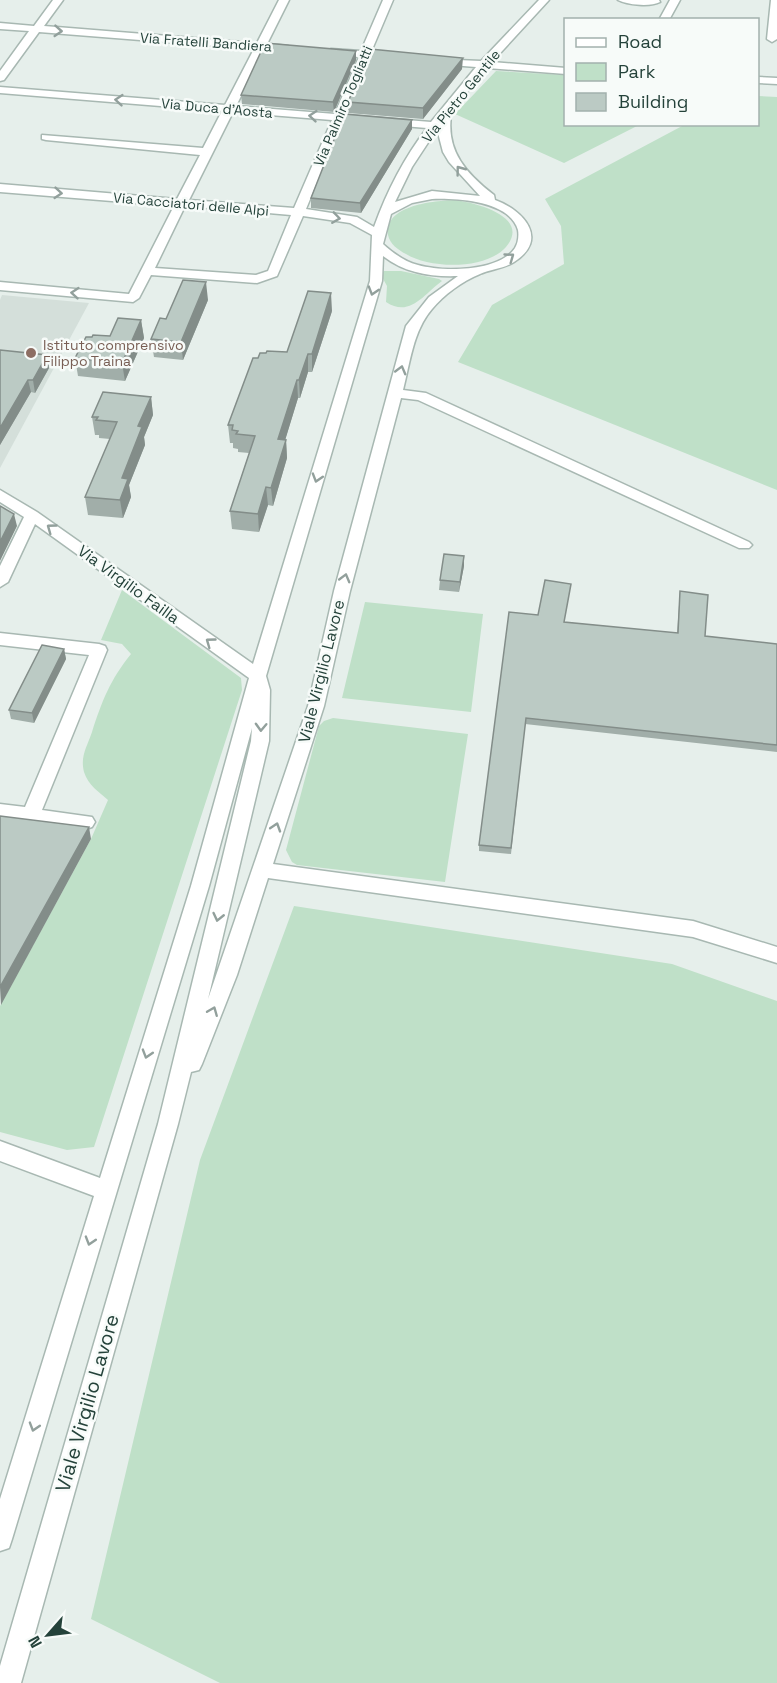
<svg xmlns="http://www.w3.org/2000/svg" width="777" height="1683" font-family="'Space Grotesk',sans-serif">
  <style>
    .built { fill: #d4dfda }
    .green { fill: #bfe0c8 }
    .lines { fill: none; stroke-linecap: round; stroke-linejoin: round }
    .minor-casing { stroke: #a8b8b2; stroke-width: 3 }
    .minor { fill: #fff; fill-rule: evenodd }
    .wall { fill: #a1aea9 }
    .shaded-wall { fill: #838d89 }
    .building { fill: #bbcac4; stroke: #838d89; stroke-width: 1.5 }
    .oneway { stroke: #92a09c }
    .education-dot { fill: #8d6e63; stroke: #f7fbf9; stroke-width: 2 }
    .labels { text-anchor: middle; stroke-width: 5; stroke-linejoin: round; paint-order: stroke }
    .far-street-label { font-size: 14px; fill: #24423a; stroke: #f7fbf9 }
    .far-education-label { font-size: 14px; fill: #785e54; stroke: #f7fbf9; text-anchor: start }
    .street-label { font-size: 16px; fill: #24423a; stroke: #f7fbf9 }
    .near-street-label { font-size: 20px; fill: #24423a; stroke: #f7fbf9 }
  </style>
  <rect width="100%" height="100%" fill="#e6efeb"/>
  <path class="built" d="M2,295L89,303L0,468V300Z"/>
  <path class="green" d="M496,71L565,75L566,124L639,125L564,163L455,114Z
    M758,96L777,97V490L458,362L492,305L564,264L561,226L545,199L684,125L758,124Z
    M454,200C473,202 532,216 506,247C486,270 430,269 406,254C398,250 390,244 388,235C384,205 434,201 454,200Z
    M384,271H401L439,279L442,281C424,294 410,318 386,302L387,286L381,275Z
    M122,590L241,678L242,690L94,1147L67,1150L0,1132V1006L91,839L108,800C99,792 88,785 84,772C80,756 87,747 92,732C102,701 110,680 131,654L122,644L101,640Z
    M365,602L483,614L471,712L342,698Z
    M333,718L468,734L445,882L297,865L292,862L286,850L319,726L324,721Z
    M294,906L672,964L777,1001V1683H220L91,1619L200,1160Z"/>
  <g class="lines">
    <g class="minor-casing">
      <path id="minor" d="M53,0H63L44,26L257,43L279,0H289L267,44L288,46L293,49L288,52L264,50L236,106L335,114L359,57L331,55L326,52L331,49L361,51L383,0H393L371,52L390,54L395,57L390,60L369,58L345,115L431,122L476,67L438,64L434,63V59L481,61L539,0H549L492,62L566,68V74L487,68L450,113L451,115C446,152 467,174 494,195L495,200C523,210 550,239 514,262C503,269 491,269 480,274C462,281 444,295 432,309C413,331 410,363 403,390L426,393L749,542L752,545L749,548H739L418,400L401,398L350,591L324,706L273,864L693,921L777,947V963L693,937L268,878L237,975L202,1064L199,1070L191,1072L178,1124L21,1683H0V1666L158,1124L251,741L252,728L209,886L12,1539L9,1548L0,1551V1499L94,1196L0,1161V1141L100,1178L191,886L249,678L35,524L8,582L0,587V566L24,517L0,502V490L37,512L253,664L370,281L372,235L350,223L303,216L277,276L257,283L151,275L139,298L133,302L0,290V282L129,294L174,206L0,192V184L177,199L200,155L46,140L42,139V135L203,148L222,111L0,93V87L225,105L254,49L39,32L4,80L0,81V71L29,31L0,29V23L34,26ZM233,112L332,120L294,208L189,200ZM342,121L427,128C404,158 387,191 374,227L357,217L306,209ZM437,129L443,152L449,162L480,196L432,191L395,202L412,167ZM432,199C457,198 510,201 518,230C519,236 518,243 515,248C499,272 443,272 418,265C405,262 393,253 383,244L391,214L412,203ZM185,206L291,215L268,271L256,275L155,268ZM383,256C405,273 430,277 458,276L429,297L406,326L334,591L308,706L208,999L269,741L270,690L266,676L382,281Z
        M618,0H659L660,2C651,7 627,5 618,0Z
        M670,0H680L669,20H659Z
        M771,0H777V39L772,42L767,39Z
        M758,77L777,78V84L758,83Z
        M0,633L99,644L105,646L107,650L42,810L92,817L95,822L92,827L86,829L0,818V804L25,807L89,655L0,645Z"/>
    </g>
    <use href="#minor" class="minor"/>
  </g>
  <path class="wall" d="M356,60L334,112L242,104L241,95Z
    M462,69L423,119L348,113V102Z
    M412,120V129L361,213L311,208V198Z
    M208,300L183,360L154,357L151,339L166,319Z
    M332,311L312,372H308L300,398H298L285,440H286L287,458L273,506L268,505L259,532L232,529L230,511L249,453L238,452V449L233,448V443H230L228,425L258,358L266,353L287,352Z
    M141,320L144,338L125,381L78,376L75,358L92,337L110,336Z
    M0,350L47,355L49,368L35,393L31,392L0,445Z
    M151,397L153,415L144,437L145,445L129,485L131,497L123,518L88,515L85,497L110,439L99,438V435H95L92,417Z
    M464,566L459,592L439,590L440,580Z
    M571,584L564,622L677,633L680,591L705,636L777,644V752L525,724L511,854L479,851V845Z
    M64,649L66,659L34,723L11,719L9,710Z"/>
  <path class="shaded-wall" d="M356,51V60L334,112L333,102Z
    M463,58L462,69L423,119V108Z
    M412,120V129L361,213L360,203Z
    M206,282L208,300L183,360L181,342Z
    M331,293L332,311L312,372V354Z
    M141,320L144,338L125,381L122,363Z
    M308,354V372L300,398L299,380Z
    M47,355L49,368L35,393L33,380Z
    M28,380L31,392L0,445V428Z
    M297,380L298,398L280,457L278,439Z
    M151,397L153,415L144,437L145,445L129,485L131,497L123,518L120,500L122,478L138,426Z
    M286,440L287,458L273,506L271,488Z
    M266,487L268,505L259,532L258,514Z
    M14,514L17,526L0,561V542Z
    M464,556V566L459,592L460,582Z
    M64,649L66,659L34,723L32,713Z
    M89,827L91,839L1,1005L0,987Z"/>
  <path class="building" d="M265,43L356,51L333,102L241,95Z
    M370,49L463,58L423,108L348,102Z
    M344,114L412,120L360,203L311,198Z
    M183,280L206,282L181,342L151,339L160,318L166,319Z
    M308,291L331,293L312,354H308L299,380H297L278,439L286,440L271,488L266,487L258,514L230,511L255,436L236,434L238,431L232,430L233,425H228L253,358H258L260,353H266L267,351L287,352Z
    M118,318L141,320L122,363L75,358L86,337H92L93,335L110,336Z
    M0,350L47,355L33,380H28L0,428Z
    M103,392L151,397L138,426L142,427L122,478L128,479L120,500L85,497L117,422L96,420L98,417H92Z
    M0,506L14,514L0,542Z
    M444,554L464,556L460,582L440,580Z
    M545,580L571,584L564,622L678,633L680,591L708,595L705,636L777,644V745L526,718L511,848L479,845L509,612L538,615Z
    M42,645L64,649L32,713L9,710Z
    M0,816L89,827L0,987Z"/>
  <defs><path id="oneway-chevron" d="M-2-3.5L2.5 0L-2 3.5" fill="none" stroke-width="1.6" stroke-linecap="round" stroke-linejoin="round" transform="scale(1.5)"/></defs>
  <g class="oneway">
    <use href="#oneway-chevron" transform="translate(58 31) rotate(4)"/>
    <use href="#oneway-chevron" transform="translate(119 100) rotate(-175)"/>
    <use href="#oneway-chevron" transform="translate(313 116) rotate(-175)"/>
    <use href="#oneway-chevron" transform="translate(460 170) rotate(-127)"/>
    <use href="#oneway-chevron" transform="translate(58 193) rotate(5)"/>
    <use href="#oneway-chevron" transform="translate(336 218) rotate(8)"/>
    <use href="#oneway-chevron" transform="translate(510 257) rotate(-36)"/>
    <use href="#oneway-chevron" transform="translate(373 291) rotate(107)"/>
    <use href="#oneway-chevron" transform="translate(75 293) rotate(-175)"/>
    <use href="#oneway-chevron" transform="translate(401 370) rotate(-75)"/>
    <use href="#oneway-chevron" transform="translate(317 478) rotate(107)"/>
    <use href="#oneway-chevron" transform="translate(51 528) rotate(-144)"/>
    <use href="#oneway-chevron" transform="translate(345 578) rotate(-75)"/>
    <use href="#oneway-chevron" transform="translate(210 642) rotate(-144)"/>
    <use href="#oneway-chevron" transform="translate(261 727) rotate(92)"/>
    <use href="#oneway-chevron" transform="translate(276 827) rotate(-72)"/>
    <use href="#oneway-chevron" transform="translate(218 917) rotate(103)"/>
    <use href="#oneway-chevron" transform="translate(213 1011) rotate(-68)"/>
    <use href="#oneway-chevron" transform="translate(147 1054) rotate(107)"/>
    <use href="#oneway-chevron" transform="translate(90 1241) rotate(107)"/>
    <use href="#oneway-chevron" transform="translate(34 1427) rotate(107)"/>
  </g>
  <circle class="education-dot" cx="31" cy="353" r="6"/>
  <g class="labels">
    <g class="far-street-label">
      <text transform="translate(206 42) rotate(4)" y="5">Via Fratelli Bandiera</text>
      <text transform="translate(461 96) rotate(-51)" y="5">Via Pietro Gentile</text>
      <text transform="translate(343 106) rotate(-67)" y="5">Via Palmiro Togliatti</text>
      <text transform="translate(217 108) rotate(5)" y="5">Via Duca d'Aosta</text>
      <text transform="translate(191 204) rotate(5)" y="5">Via Cacciatori delle Alpi</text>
    </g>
    <g class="far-education-label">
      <text x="43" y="350">Istituto comprensivo<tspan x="43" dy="16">Filippo Traina</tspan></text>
    </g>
    <g class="street-label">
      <text transform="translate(129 584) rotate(36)" y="6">Via Virgilio Failla</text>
      <text transform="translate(321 671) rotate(-76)" y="6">Viale Virgilio Lavore</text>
    </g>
    <g class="near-street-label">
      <text transform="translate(87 1403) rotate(-74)" y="7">Viale Virgilio Lavore</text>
    </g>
  </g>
  <rect x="564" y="18" width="195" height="108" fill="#f7fbf9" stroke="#a3b1ad" stroke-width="1.5"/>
  <rect x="576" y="38" width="30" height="9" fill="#ffffff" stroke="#a3b1ad" stroke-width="1.5"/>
  <text x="618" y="48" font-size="18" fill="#24423a">Road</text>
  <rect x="576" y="63" width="30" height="18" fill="#bfe0c8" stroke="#a3b1ad" stroke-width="1.5"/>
  <text x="618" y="78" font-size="18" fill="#24423a">Park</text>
  <rect x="576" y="93" width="30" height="18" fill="#bbcac4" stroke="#a3b1ad" stroke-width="1.5"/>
  <text x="618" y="108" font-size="18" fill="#24423a">Building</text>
  <g transform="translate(48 1635) rotate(242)" stroke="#f7fbf9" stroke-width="4.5" paint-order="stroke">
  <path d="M0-4.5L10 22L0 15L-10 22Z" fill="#24423a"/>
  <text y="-9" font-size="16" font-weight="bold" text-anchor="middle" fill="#24423a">N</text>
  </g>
</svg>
